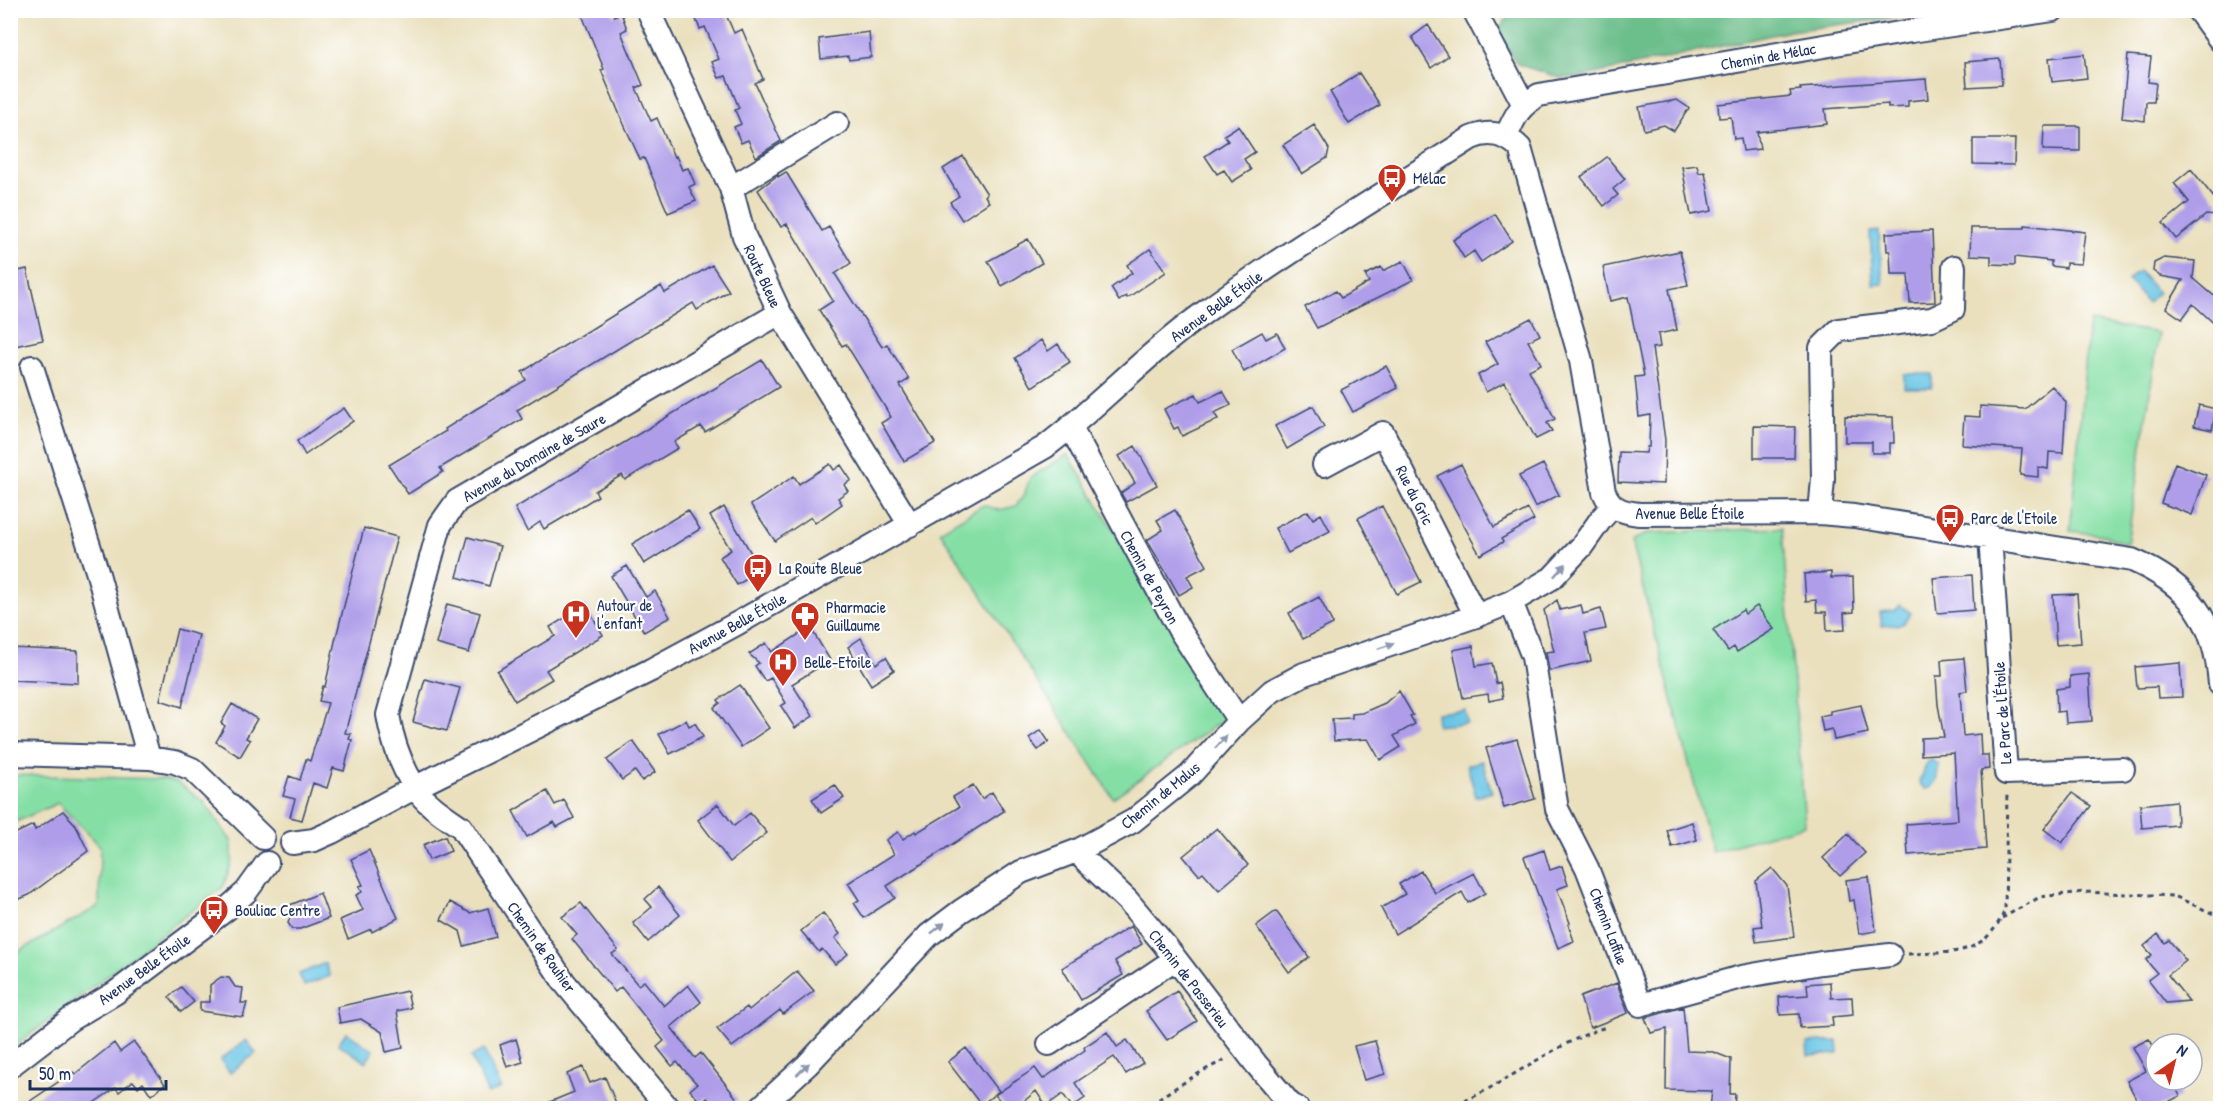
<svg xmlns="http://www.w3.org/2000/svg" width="2231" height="1119" font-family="'Patrick Hand',sans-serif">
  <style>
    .green { fill: #85dfa4; stroke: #508781; stroke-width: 1.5 }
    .forest { fill: #6cbe8a; stroke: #447674; stroke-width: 1.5 }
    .water { fill: #66c4e4; stroke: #407aa1; stroke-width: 1.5 }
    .building { fill: #af9de9 }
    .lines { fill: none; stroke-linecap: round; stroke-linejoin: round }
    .minor-casing { stroke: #3a4a6c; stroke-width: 26 }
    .path { stroke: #3a4a6c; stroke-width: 3; stroke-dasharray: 4.5 4.5; stroke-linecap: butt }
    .minor { stroke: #fff; stroke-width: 22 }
    .oneway { fill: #8d97ae }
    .labels { text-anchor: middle; stroke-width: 4.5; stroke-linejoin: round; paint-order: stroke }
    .street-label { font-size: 16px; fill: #1b2f5e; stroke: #fff }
    .poi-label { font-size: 16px; fill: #1b2f5e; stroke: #fff; text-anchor: start }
  </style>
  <rect width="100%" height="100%" fill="#fff"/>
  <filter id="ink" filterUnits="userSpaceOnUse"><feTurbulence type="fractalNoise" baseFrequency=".0167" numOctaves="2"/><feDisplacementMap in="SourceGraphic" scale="12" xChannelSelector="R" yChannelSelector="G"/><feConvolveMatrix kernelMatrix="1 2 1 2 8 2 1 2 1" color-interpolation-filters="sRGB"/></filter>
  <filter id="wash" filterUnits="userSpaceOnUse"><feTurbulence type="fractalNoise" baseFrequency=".008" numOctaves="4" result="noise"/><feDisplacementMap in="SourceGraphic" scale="24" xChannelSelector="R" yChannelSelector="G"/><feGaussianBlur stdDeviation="1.35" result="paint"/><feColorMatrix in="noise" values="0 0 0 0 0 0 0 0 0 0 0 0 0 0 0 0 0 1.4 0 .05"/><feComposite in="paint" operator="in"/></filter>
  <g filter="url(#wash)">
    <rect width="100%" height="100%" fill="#eae0bd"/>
    <path class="green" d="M2089,322L2159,333L2127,544L2103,535L2070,531Z
      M1068,454L1227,717L1113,798L940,531L983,505L999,510L1016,506L1024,495L1030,478Z
      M1782,528L1805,825L1712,852L1631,542L1648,533Z
      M11,775L165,779L178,783L204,802L232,842V861L223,887L11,1049V956L99,906L100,846L58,803L11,824Z"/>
    <path class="forest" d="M1516,10H1944V11L1790,31L1581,77L1560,78L1517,64L1498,31L1510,13Z"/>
    <path class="water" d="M1879,231L1883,284L1873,285L1870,232Z
      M2139,271L2158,293L2147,303L2128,280Z
      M1904,374H1932V388H1904Z
      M1900,605L1911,613L1903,624L1882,626L1880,612L1896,610Z
      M1465,710L1467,723L1437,726L1436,713Z
      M1932,760L1939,765L1936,781L1930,788L1925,789L1920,785L1919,781L1923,775L1926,763Z
      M1482,761L1492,792L1476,797L1467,765Z
      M325,963L330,976L304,986L299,974Z
      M346,1032L374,1051L366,1062L338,1044Z
      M246,1040L256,1053L230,1073L220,1060Z
      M1838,1041L1839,1054L1808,1056L1807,1043Z
      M484,1050L501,1088L488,1094L471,1056Z"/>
    <g id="blocks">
      <path class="building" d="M580,10H612L614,16L621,13L627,29L621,32L643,85L636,88L651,121L657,118L674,157L676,156L682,170L688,168L695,184L689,187L696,201L668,213L644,158L640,159L622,120L601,70L604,69Z
        M692,10H724L734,33L742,29L763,79L755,83L781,141L756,157L748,140L741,143L734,127L741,124L735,110L739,108L726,76L719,78L712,62L719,59L705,27L700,29Z
        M1428,25L1448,56L1431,68L1412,37Z
        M869,32L871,57L849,60L848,56L821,59L819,39Z
        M2084,54L2087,78L2052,82L2049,58Z
        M2128,55L2151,57L2148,82L2156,83L2154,102H2146L2145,121L2122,118Z
        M2000,59L2002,85L1967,87L1965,62Z
        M1359,73L1380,105L1349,124L1330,92Z
        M1926,79L1928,99L1908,101V107L1888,108V104L1825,109L1827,124L1757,132L1760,149L1743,151L1741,138L1734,139L1731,117L1719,118L1718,104L1791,96L1790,91L1801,90L1800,88Z
        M1677,100L1689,108L1674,131L1664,125L1644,130L1639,107Z
        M1314,125L1329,149L1327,158L1302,174L1283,145Z
        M1238,126L1255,152L1244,159L1251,170L1232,182L1224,170L1217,174L1205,156L1228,141L1224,135Z
        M2044,126H2080V151L2043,150Z
        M1973,139H2015L2014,165L1973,164Z
        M963,156L987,194L985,196L989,202L962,220L950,202L959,196L943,169Z
        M1607,157L1625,179L1613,189L1618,195L1604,206L1581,177Z
        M1697,165L1699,173L1705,172L1712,211L1691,215L1682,167Z
        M2191,169L2215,199L2219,200L2217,216L2206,215L2176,239L2163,223L2189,202L2174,183Z
        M786,172L822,231L829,227L851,263L835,274L882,347L887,344L909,379L900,385L935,443L904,461L881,423L891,417L846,344L842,346L819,310L833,301L787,224L781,227L758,190L778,175V177Z
        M1495,214L1512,241L1481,262L1474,251L1464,258L1453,240Z
        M2025,225L2085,232L2081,264L2066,263V268L2051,266V261L2015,257V265L1991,264V256L1970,255L1971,228H2025Z
        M1932,231L1935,302L1910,303L1908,274H1891L1890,251H1887L1886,233Z
        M1028,239L1042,263L1002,286L988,261Z
        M1150,249L1166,272L1127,298L1126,296L1119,301L1111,288L1132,273L1127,265Z
        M1680,251L1688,285L1669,289L1677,330L1658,334L1660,347L1652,348L1665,440L1664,484L1618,482L1619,452L1646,453L1647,447H1649L1650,415L1639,417L1635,377L1644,376L1628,297L1610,301L1603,267Z
        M2164,258L2195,261L2193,278L2213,295L2220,296V329L2193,304L2182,319L2166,308L2183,280L2160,276L2153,271L2154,263Z
        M1403,261L1413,280L1317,328L1305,307L1336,291L1341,298L1369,282L1365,275L1381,267L1383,271Z
        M712,265L729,291L697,310L693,303L517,410L522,419L440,468L443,472L408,494L389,465L446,431L445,429L476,409L526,380L522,372L630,305L661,286L665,293Z
        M27,269L43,340L10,347V273Z
        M1531,318L1540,335L1528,341L1541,364L1529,370L1555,419L1547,423L1552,431L1536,439L1505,382L1486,392L1478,375L1498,364L1485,342Z
        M1262,332L1266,339L1277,333L1285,348L1244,372L1232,349Z
        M1041,340L1048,351L1058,344L1070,362L1032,387L1015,358Z
        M762,360L779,387L705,432L701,426L674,442L678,448L625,480L622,475L595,491L598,496L561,519L544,529L540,522L527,531L515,508Z
        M1386,366L1398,388L1353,412L1341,390Z
        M2052,386L2066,402L2063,453L2049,452L2048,469L2038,467V477L2020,475L2022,449L1962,445L1964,416L1980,417V406L2025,409Z
        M1223,391L1231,405L1214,413L1218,419L1182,436L1178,427L1174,429L1164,409L1196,394L1200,402Z
        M2199,405L2216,409L2212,430L2194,426Z
        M1313,406L1324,427L1287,449L1275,426Z
        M344,408L353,421L305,455L297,441Z
        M1845,416L1893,417L1894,443H1890V453H1872V442H1845Z
        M1754,426L1795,427L1794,458H1754Z
        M1135,446L1157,485L1126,502L1121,493L1135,483L1119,456Z
        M2175,463L2206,475L2192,515L2161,503Z
        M830,464L834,470L841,465L851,480L844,485L848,491L838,498L842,504L815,523L811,517L775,541L751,505L794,476L799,484Z
        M1461,464L1494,527L1528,509L1534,520L1501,539L1503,542L1480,555L1437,476Z
        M1543,464L1559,495L1535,507L1519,476Z
        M1382,506L1421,582L1397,594L1358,518Z
        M724,507L761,570L737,585L720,557L731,550L710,516Z
        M688,510L700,529L644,564L632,544Z
        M1175,510L1207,566L1187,576L1193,587L1179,595L1147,540L1163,530L1157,520Z
        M1308,511L1313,519L1321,514L1330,531L1288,553L1275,528Z
        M364,528L397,537L345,733L351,734L349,739L352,740L344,771L333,768L327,788L313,783L302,820L290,817L295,799L283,796L289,776L300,780L306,759L310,761L328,703L319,701L323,686L325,687L335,641Z
        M468,537L500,546L489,586L457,577Z
        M627,566L646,597L655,591L670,617L644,632L611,576Z
        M1831,572V578L1853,577L1854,612L1844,613L1845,630L1827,631L1826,612H1817L1816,600L1806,601L1804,574Z
        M1972,575L1974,610L1937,613L1933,578Z
        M2077,594L2081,643L2056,645L2053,595Z
        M1319,597L1333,624L1303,639L1289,613Z
        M1557,600L1560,610L1581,605L1583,614L1601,609L1606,629L1585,633L1591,661L1549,671L1546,652L1554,651L1544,610Z
        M447,604L480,613L469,653L436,644Z
        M586,605L603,635L546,670L552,679L515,701L497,671L555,636L550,627Z
        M1757,606L1774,629L1737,652L1734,647L1728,651L1713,630L1743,610L1745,614Z
        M810,627L830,660L792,684L813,716L795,728L781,706L786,703L771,678L765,681L755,666L759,663L749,654L766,643L772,652Z
        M177,629L199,635L182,707L160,700Z
        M861,638L876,664L886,657L894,670L871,685L848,647Z
        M1473,646L1476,666L1492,663L1496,684L1500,682L1503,698L1489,701L1488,694L1463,698L1453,650Z
        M10,648L78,651V683L10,680Z
        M1964,658L1967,691L1960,692L1963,736L1980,734L1981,755H1988L1989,769L1981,770L1986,849L1908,855L1906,824L1958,820L1954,753L1921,755V738L1944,737L1938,705L1936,676H1942L1941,660Z
        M2180,663L2182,697L2158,698L2157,687L2137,688L2135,667Z
        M2089,674L2092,721L2066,723L2065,711L2057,712L2056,689L2070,687V676Z
        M425,679L460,688L447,731L413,722Z
        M740,685L769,728L741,747L714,708L720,703L718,700Z
        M1399,691L1413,715L1410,716L1415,724L1394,736L1401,747L1380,760L1368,739L1334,741L1332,719L1352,718V714L1362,713L1385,703Z
        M232,704L257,719L246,738L250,740L240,757L216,742L225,726L221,723Z
        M1861,705L1868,733L1834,740L1832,729L1823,731L1820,716L1830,714V711Z
        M686,720L689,726L695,723L703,737L670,754L659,734Z
        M1041,730L1049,742L1038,750L1029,738Z
        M1517,739L1535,799L1504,808L1486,748Z
        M633,741L655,772L642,781L635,771L622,780L607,760Z
        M835,785L844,798L821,813L812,799Z
        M973,785L982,799L992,792L1004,811L887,886L895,898L864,918L854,903L859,900L848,883L894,854L886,840L898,832L903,839L915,831L916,833L959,807L953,797Z
        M547,791L555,805L564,800L574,818L557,827L554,822L527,837L513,811Z
        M2072,793L2091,806L2062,843L2044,829Z
        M2176,801L2177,825L2142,828L2140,805Z
        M718,804L734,826L750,813L767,833L730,862L698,820Z
        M63,811L75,824L88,851L29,895L10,903V836L33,825L35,830Z
        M1692,822L1697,840L1672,847L1667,830Z
        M1217,828L1248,865L1219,890L1203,872L1199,875L1183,856Z
        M1848,834L1865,853L1840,876L1823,858Z
        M445,836L451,851L429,860L423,845Z
        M369,850L398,918L372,932L371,929L348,939L340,920L363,910L356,895L362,892L359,886L363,885L351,859Z
        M1544,850L1550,870L1562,866L1568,885L1557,889L1570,923L1568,924L1574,941L1558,948L1524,857Z
        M1772,868L1787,886L1794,937L1756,942L1754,927L1762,926L1756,881Z
        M1421,871L1435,893L1474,873L1485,893L1468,903L1462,892L1395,934L1381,908L1405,894L1399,884Z
        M1869,877L1876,931L1859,934L1854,900L1849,901L1846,880Z
        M658,887L680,915L648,942L633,923L652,907L645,899Z
        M320,893L329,918L300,929H292L288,923L293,911L290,905Z
        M450,902L470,913L488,908L496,937L464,946L460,931L441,920Z
        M581,903L618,950L612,954L638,985L644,981L664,1006L688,985L701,1002L671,1027L695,1058L701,1053L738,1100L728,1108H716L707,1098L701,1103L690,1090L697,1084L677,1062L672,1066L657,1047L664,1041L621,987L615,992L572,939L577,935L562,917Z
        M1276,911L1309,957L1289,972L1256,926Z
        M823,913L840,934L835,938L848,954L835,964L822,949L819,952L801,931Z
        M1131,926L1142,944L1115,961L1123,975L1081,1000L1062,968Z
        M2158,934L2165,943L2169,940L2186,961L2168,975L2189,1001L2166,1003L2148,980L2157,973L2146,960L2152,955L2144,946Z
        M797,971L814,991L783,1014L780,1010L732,1047L717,1029L747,1007L749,1010Z
        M221,977L229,978L235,987L243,988L241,1003H247L243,1017L200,1011V1002H210V985Z
        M1830,982L1831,998L1852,997L1853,1015L1832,1017L1833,1026L1800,1028L1799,1014L1780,1015L1779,997L1808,995L1807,984Z
        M1617,983L1628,1013L1590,1028L1580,997Z
        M181,987L194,1002L181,1012L169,997Z
        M407,991L411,1008L397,1011L403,1048L386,1052L382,1032L361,1019L340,1023L337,1007Z
        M1177,991L1197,1021L1167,1040L1146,1011Z
        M1683,1007L1687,1051L1713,1052L1731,1059L1730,1094H1735L1734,1108H1710L1712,1091L1666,1090L1667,1029L1651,1033L1645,1018Z
        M1107,1032L1117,1047L1127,1040L1143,1063L1126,1074L1114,1057L1075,1083L1085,1098L1072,1107L1063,1094L1046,1106L1036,1091L1016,1108H1007L995,1095L1035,1068L1043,1079L1085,1050L1084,1047Z
        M516,1039L523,1062L507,1067L500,1045Z
        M2149,1039L2156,1050V1080H2172L2180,1096L2157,1108H2141L2127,1081L2146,1071L2133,1047Z
        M1375,1041L1385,1074L1364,1080L1354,1046Z
        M134,1042L165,1084L151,1095L143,1083L138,1087L133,1081L119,1092L116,1088L86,1108H20L73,1072L75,1074L114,1043L120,1052Z
        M966,1048L999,1091L981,1105L948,1062Z
        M583,1067L590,1083L605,1077L618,1108H535L574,1092L567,1074Z"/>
    </g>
  </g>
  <g filter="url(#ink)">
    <use href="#blocks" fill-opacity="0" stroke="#3a4a6c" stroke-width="1.5"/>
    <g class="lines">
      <g class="minor-casing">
        <path id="minor" d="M648,10L731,188L744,236L780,313L910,525
          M1474,10L1523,103
          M2198,10L2220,40
          M1506,137C1515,116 1518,107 1539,95L1911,31L2053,10
          M731,188L837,123
          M32,367L98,574L149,758
          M1071,428L1179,629L1239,721
          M1324,465L1383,433L1476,616
          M1820,513L1823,479L1821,348L1839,330L1932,319L1953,309L1954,267
          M1990,536L2006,773L2123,769
          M1511,602L1533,657L1557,809L1587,868L1640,1005L1741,977L1821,963L1890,955
          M10,754L149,758L175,762L192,769L263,838
          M292,843L314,840L332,832L414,788L651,670L738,623L1045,447C1097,408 1141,359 1194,320C1282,254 1378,198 1471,138C1490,130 1506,134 1520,148L1581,361L1604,492C1611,509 1622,512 1639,514L1820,513L1854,516L2132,560C2190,585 2215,620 2220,684
          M1079,850L1084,859L1128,901L1164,944L1256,1064L1290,1104L1297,1108
          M1049,1044L1175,959
          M10,1066L71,1019L115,993L228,908L246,892L267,863
          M668,1108L564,982L461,827C445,816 424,803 414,786C401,765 392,739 388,715L440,525L457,501L780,313
          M760,1108L807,1065L929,935L961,911L1021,872L1079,850L1133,821L1190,775L1239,721L1272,691L1304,674L1476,616L1511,602L1552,578L1582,546L1601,519L1613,506"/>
      </g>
      <path class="path" d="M2002,918L2040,897L2083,892L2174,896L2214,914L2220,911
        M1908,954C1954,952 1984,957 2005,910L2007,792
        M1143,1108L1201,1072L1226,1059
        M1448,1108C1503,1087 1550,1045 1606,1027"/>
      <use href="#minor" class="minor"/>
    </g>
    <defs><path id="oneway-solid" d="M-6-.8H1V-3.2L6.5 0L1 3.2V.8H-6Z" transform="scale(1.5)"/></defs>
    <g class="oneway">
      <use href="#oneway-solid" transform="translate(1560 570) rotate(-47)"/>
      <use href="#oneway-solid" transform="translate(1386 646) rotate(-19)"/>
      <use href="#oneway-solid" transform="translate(1221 742) rotate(-47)"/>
      <use href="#oneway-solid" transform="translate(938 928) rotate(-38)"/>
      <use href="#oneway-solid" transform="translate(803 1069) rotate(-44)"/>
    </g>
  </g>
  <defs>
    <g id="bus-pin" transform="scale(1.5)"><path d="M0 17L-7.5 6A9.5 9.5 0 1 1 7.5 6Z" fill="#c8321e" stroke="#fff"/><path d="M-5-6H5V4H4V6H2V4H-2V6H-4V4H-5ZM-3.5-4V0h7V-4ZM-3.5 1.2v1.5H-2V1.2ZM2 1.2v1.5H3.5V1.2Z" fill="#fff"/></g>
    <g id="hospital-pin" transform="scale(1.5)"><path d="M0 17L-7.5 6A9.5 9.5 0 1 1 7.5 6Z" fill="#c8321e" stroke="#fff"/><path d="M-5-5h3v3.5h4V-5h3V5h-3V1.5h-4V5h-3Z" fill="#fff"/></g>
    <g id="pharmacy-pin" transform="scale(1.5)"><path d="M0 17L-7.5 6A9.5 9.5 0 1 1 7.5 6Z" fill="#c8321e" stroke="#fff"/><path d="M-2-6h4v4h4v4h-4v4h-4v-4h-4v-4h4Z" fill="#fff"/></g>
  </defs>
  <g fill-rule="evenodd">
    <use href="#bus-pin" x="1392" y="178"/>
    <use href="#bus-pin" x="1950" y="518"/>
    <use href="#bus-pin" x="758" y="568"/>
    <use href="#hospital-pin" x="576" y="614"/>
    <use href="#pharmacy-pin" x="805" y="616"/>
    <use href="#hospital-pin" x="783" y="662"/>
    <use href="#bus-pin" x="214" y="910"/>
  </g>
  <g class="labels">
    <g class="street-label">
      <text transform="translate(1768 56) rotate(-10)" y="6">Chemin de Mélac</text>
      <text transform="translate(763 276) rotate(65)" y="6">Route Bleue</text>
      <text transform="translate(1216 306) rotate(-36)" y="6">Avenue Belle Étoile</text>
      <text transform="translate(534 457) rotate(-30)" y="6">Avenue du Domaine de Saure</text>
      <text transform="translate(1415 495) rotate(63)" y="6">Rue du Gric</text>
      <text x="1690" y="519">Avenue Belle Étoile</text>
      <text transform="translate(1150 577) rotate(61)" y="6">Chemin de Peyron</text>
      <text transform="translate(737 623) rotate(-29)" y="6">Avenue Belle Étoile</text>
      <text transform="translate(2002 713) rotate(-94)" y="6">Le Parc de l'Étoile</text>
      <text transform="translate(1160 795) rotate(-39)" y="6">Chemin de Malus</text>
      <text transform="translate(1609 926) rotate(69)" y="6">Chemin Laffue</text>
      <text transform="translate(542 947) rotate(55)" y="6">Chemin de Rouhier</text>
      <text transform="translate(144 969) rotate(-36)" y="6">Avenue Belle Étoile</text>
      <text transform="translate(1189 978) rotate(52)" y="6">Chemin de Passerieu</text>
    </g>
    <g class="poi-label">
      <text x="1413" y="184">Mélac</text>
      <text x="1971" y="524">Parc de l'Etoile</text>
      <text x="779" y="574">La Route Bleue</text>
      <text x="597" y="611">Autour de<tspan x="597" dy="18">l'enfant</tspan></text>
      <text x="826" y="613">Pharmacie<tspan x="826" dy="18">Guillaume</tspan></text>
      <text x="804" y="668">Belle-Etoile</text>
      <text x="235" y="916">Bouliac Centre</text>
    </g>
  </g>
  <rect width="2231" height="1119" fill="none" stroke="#fff" stroke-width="36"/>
  <g transform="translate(2174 1062) rotate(35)"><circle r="28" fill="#ffffff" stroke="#a4acbf" stroke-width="1.5"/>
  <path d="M0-4.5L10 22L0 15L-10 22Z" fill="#c8321e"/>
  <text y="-9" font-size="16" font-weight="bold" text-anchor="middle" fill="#1b2f5e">N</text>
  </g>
  <path d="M30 1080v9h136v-9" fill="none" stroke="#1b2f5e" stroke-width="3"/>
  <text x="39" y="1080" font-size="18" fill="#1b2f5e" stroke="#ffffff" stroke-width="4.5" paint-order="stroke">50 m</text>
</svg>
